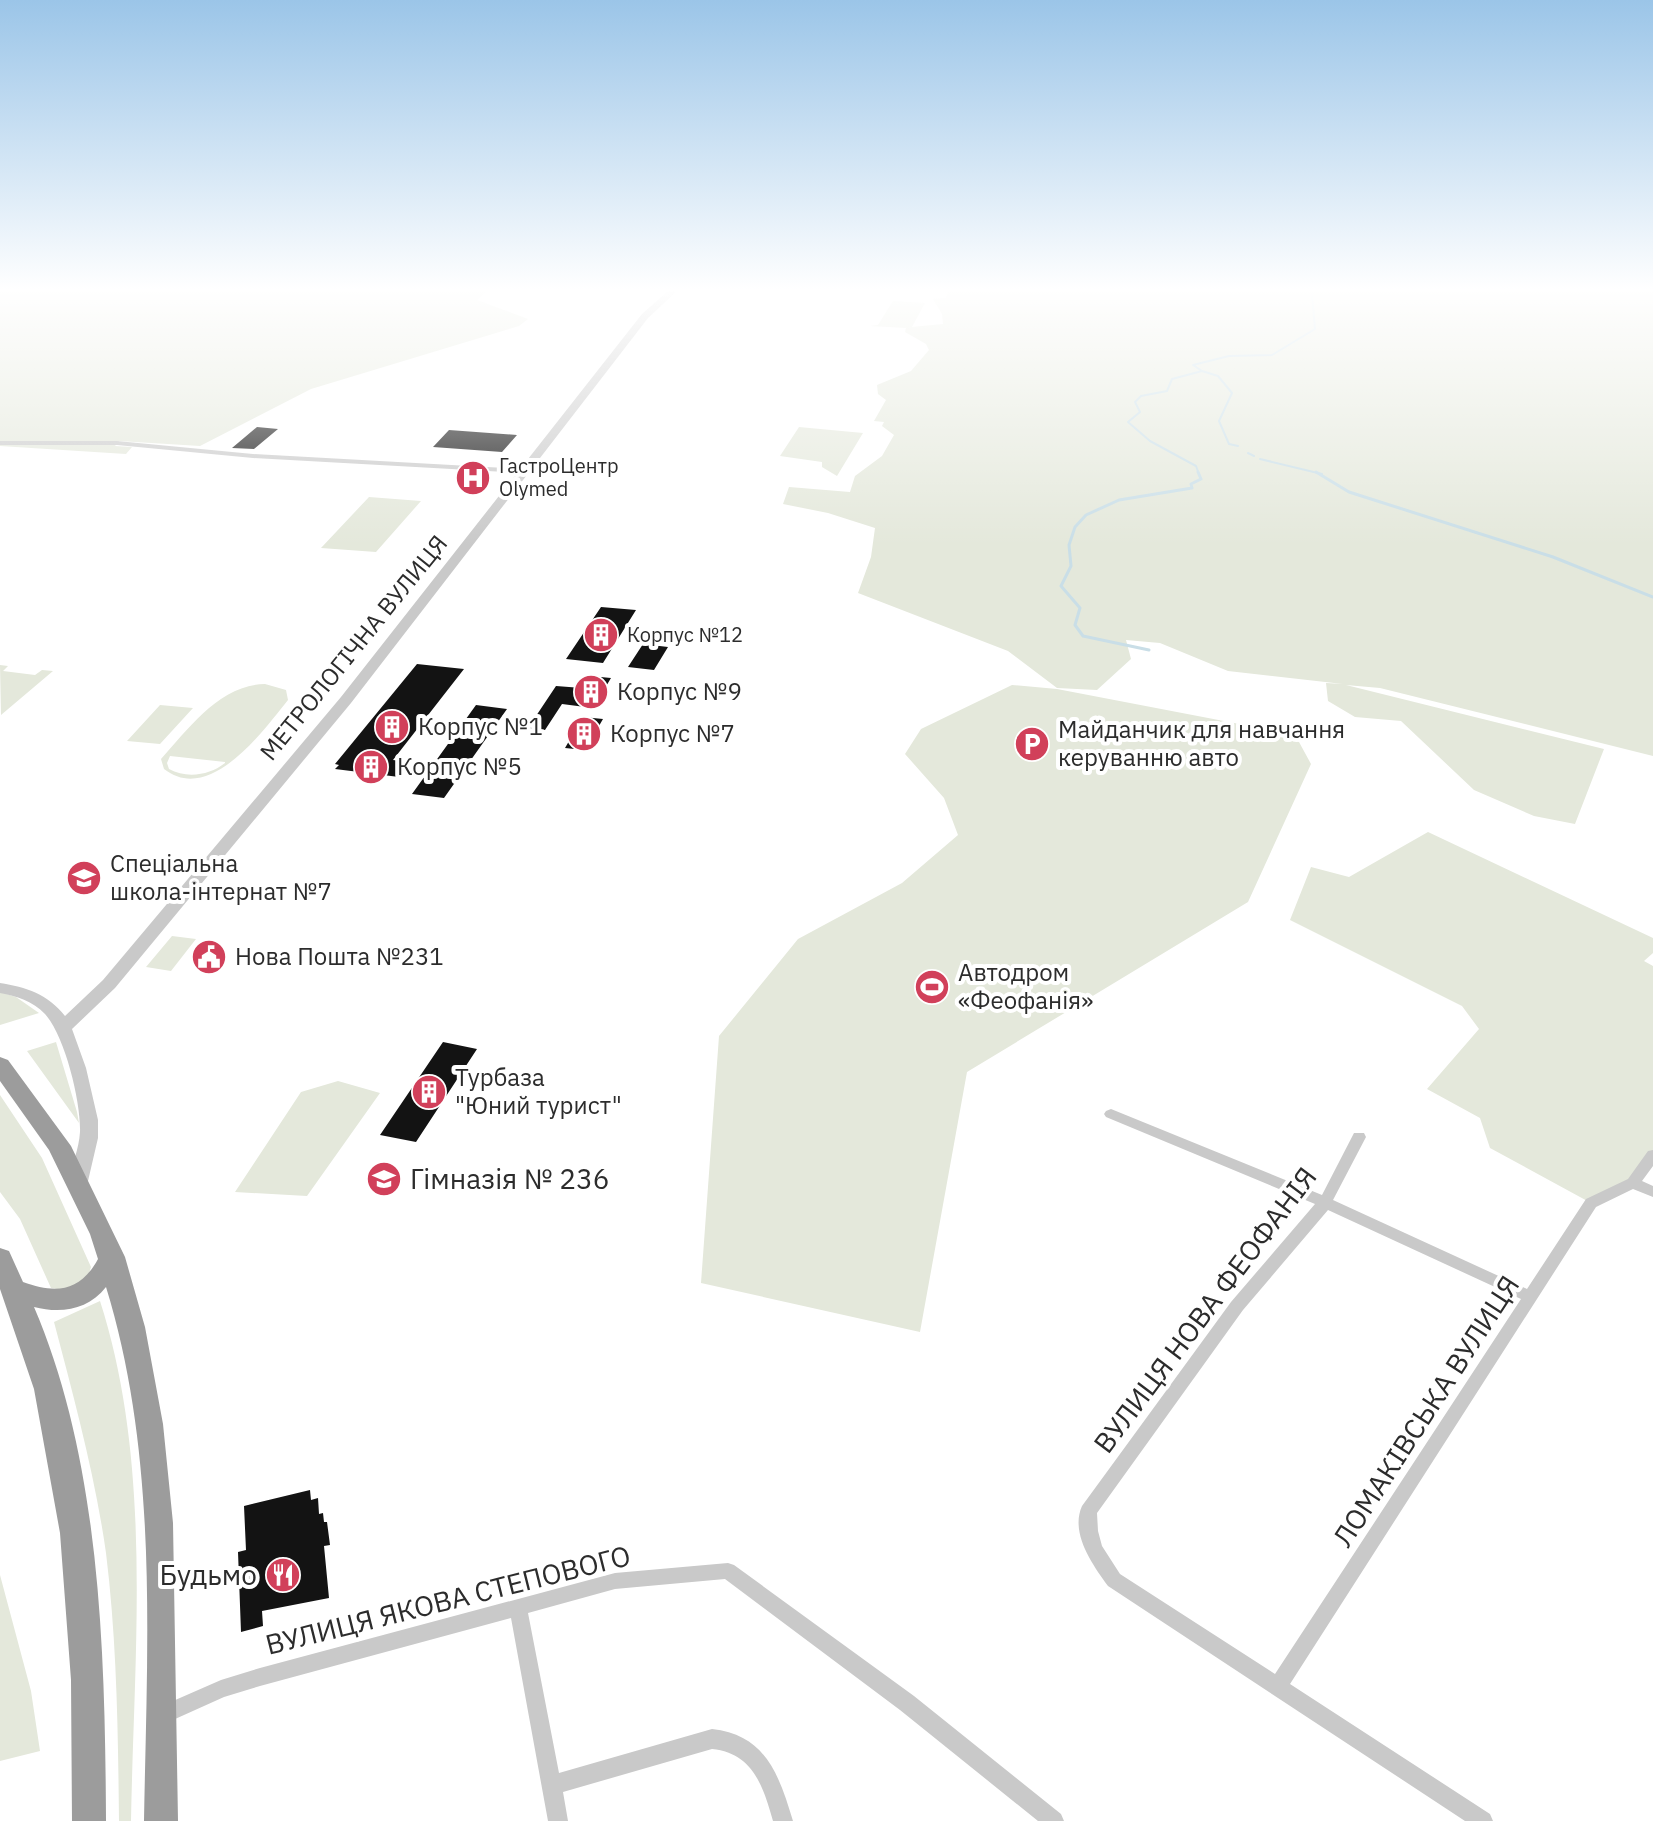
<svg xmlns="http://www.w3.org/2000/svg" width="1653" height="1821" font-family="'IBM Plex Sans',sans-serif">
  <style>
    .green { fill: #e4e8db; fill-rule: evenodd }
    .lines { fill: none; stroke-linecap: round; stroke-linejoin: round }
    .stream-far1 { stroke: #c9dee7; stroke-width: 2 }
    .stream { stroke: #c9dee7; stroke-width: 3 }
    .building { fill: #131313 }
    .minor { fill: #c9c9c9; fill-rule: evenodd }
    .tertiary { fill: #c9c9c9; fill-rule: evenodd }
    .trunk { fill: #9c9c9c; fill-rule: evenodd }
    .labels { text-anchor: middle; stroke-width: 8; stroke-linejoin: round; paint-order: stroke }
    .far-poi-label { font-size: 20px; fill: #2c2c2c; stroke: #fff; text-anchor: start }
    .street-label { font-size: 24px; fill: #2c2c2c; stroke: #fff }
    .poi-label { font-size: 24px; fill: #2c2c2c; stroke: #fff; text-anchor: start }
    .near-poi-label { font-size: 28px; fill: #2c2c2c; stroke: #fff; text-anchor: start }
    .near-street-label { font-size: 28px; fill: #2c2c2c; stroke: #fff }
  </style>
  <rect width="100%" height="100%" fill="#fff"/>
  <path class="green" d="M0,291H488L477,300L528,319L519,326L311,389L200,446L119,441L115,446L132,447L126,454L0,446Z
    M948,291H1653V756L1380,688L1346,685L1604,749L1575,824L1534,816L1474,790L1401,721L1355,717L1328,701L1326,683L1343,684L1228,671L1160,643L1126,640L1131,659L1097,690L1057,688L1008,651L858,593L871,557L875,528L828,513L783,504L789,487L850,492L855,476L882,456L894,435L882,426L884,422L874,421L886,400L878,394L877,385L911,371L929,350L926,344L905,332L906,328L870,326L878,325L893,301L925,303L912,327L943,324L942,314L933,299L946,298Z
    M799,427L863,433L837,476L822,467V462L780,456Z
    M369,497L421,501L376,552L321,548Z
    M0,665L8,666L3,671L35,675L42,670L53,671L1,715Z
    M265,684L286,690L288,700C263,731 210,805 164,769L161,759C189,728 220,685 265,684ZM170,756L225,762V763C210,775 187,779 169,769L167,763Z
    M1012,685L1057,689L1276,731L1299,742L1311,764L1248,902L967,1072L920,1332L701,1283L719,1036L798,939L902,883L958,835L944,798L905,754L921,729Z
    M160,705L193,708L160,744L127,741Z
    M1428,832L1653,938V953L1644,961L1653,966V1155L1633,1183L1591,1203L1490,1148L1480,1118L1427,1089L1479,1029L1462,1006L1290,920L1311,867L1349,877Z
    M172,936L196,939L171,971L146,967Z
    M0,992L16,997L39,1013L0,1025Z
    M56,1042L77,1112L79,1123L27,1051Z
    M338,1081L380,1093L307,1196L235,1192L301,1092Z
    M0,1095L42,1158L91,1267L87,1280L68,1291L51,1288L20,1219L0,1192Z
    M100,1301C153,1466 134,1650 131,1821H119C118,1732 117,1642 106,1553C95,1475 74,1398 54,1322Z
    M0,1575L31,1691L40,1751L0,1761Z"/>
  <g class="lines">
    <path class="stream-far1" d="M1202,371L1218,376L1232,393L1219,421L1229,444L1238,446
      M1248,453L1254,456
      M1260,459L1322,474
      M1199,474L1196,466L1150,441L1128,422L1140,412L1135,402L1141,396L1167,391L1172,379L1202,371L1193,365L1229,356L1272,355L1315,329L1312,294"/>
    <path class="stream" d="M1316,472L1349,492L1553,557L1653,597
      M1149,650L1083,636L1075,625L1080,608L1061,586L1071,566L1069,545L1075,527L1086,515L1119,500L1192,488L1191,484L1201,479L1198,472"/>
  </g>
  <path class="building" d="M257,427L278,429L254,449L232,448Z
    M449,430L517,435L502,452L433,447Z
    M601,607L636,610L603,663L566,659Z
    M643,644L668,647L654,670L628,667Z
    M417,664L464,669L393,760L409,762L399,777L335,769L339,765L335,764Z
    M590,676L611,678L593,708L562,704L545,730L528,728L556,686L582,688Z
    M476,705L507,709L444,798L412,794Z
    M583,717L603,719L585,750L565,748Z
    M443,1042L477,1049L416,1142L380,1135Z
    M310,1490L311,1500L318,1498L319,1514L323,1513L324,1522H327L330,1545L324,1546L329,1598L262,1611L263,1626L241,1632L238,1552L246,1550L244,1506Z"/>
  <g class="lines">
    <path class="minor" d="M0,441H117L253,454L525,469L529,471L525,473L253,458L117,445H0Z
      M1111,1109L1322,1195L1354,1133H1364L1366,1137L1333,1200L1527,1289L1586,1199L1628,1179L1648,1151L1653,1150V1166L1642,1181L1653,1186V1197L1633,1189L1596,1207L1290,1684L1490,1814L1493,1821H1465L1108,1586C1092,1564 1070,1533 1082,1506L1231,1302L1315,1204L1106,1117L1104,1114L1106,1111ZM1328,1210L1521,1299L1275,1674L1120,1574L1102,1546L1098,1531L1097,1513L1243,1310Z
      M728,1563L734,1565L914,1696L1061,1814L1064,1821H1038L900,1710L725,1579L615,1589L528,1613L559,1773L712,1729C766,1735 779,1775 793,1821H773C763,1786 753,1753 712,1749L563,1792L568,1821H548L511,1618L260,1686L224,1697L164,1724L157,1722L154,1715L157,1708L221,1680L260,1668L615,1573Z"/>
    <path class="tertiary" d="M668,291H677L648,318L351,703L115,988L72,1029L86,1068L98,1120V1138L88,1181L85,1186L78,1188L71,1186L68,1181C72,1165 79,1149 80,1132C81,1102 65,1036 45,1014C33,1001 16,996 0,993V983C26,987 48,994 65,1016L103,980L341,697L642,314Z"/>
    <path class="trunk" d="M0,1057L8,1060L71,1146L125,1257L145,1327L163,1424L173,1523L178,1821H144C147,1644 159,1459 106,1287C88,1310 61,1314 34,1307C101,1463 105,1654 106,1821H72L71,1680L60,1533L34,1389L0,1289V1248L9,1251L23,1282C56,1294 80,1292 98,1259L90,1234L49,1150L0,1081Z"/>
  </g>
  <linearGradient id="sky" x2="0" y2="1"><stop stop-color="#9bc5e8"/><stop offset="0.53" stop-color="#fff"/><stop offset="1" stop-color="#fff" stop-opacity="0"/></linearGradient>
  <rect width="1653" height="546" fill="url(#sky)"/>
  <defs>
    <g id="hospital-disc" transform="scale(1.8)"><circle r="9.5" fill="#d1405a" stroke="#fff"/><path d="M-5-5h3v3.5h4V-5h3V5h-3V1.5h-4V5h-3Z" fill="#fff"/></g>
    <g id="building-disc" transform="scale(1.8)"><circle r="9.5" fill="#d1405a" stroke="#fff"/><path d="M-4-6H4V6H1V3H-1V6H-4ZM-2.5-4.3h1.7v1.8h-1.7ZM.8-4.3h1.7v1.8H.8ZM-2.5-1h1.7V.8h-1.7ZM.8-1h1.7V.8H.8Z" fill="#fff"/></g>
    <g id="parking-disc" transform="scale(1.8)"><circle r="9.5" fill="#d1405a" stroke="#fff"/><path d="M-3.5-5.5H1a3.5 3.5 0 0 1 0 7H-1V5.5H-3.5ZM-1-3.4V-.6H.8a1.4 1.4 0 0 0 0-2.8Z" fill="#fff"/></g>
    <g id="school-disc" transform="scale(1.8)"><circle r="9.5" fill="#d1405a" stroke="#fff"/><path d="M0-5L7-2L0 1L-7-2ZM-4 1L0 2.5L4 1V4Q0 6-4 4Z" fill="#fff"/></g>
    <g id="civic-disc" transform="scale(1.8)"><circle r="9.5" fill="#d1405a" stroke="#fff"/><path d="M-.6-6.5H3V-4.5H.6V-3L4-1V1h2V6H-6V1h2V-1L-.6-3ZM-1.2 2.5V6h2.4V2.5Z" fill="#fff"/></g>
    <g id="stadium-disc" transform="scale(1.8)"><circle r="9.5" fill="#d1405a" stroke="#fff"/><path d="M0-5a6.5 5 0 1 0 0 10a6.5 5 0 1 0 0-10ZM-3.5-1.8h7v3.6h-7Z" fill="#fff"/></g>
    <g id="restaurant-disc" transform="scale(1.8)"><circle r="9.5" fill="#d1405a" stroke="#fff"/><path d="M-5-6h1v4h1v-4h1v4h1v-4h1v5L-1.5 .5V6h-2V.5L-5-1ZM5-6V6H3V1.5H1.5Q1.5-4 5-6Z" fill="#fff"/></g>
  </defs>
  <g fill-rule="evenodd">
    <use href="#hospital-disc" x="473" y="478"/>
    <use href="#building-disc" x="601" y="635"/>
    <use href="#building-disc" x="591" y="692"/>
    <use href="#building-disc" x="392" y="727"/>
    <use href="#building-disc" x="584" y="734"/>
    <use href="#parking-disc" x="1032" y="744"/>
    <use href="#building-disc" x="371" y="767"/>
    <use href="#school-disc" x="84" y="878"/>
    <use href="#civic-disc" x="209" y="957"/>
    <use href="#stadium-disc" x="932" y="987"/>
    <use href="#building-disc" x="429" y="1092"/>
    <use href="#school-disc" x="384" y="1179"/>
    <use href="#restaurant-disc" x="283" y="1575"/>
  </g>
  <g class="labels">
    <g class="far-poi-label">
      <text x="499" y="473">ГастроЦентр<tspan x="499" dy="23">Olymed</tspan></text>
      <text x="627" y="642">Корпус №12</text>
    </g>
    <g class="street-label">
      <text transform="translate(354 648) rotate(-51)" y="8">МЕТРОЛОГІЧНА ВУЛИЦЯ</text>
    </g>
    <g class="poi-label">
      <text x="617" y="700">Корпус №9</text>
      <text x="418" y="735">Корпус №1</text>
      <text x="1058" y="738">Майданчик для навчання<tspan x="1058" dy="28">керуванню авто</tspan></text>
      <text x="610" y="742">Корпус №7</text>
      <text x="397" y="775">Корпус №5</text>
      <text x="110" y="872">Спеціальна<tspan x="110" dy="28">школа-інтернат №7</tspan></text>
      <text x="235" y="965">Нова Пошта №231</text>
      <text x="958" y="981">Автодром<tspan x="958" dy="28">«Феофанія»</tspan></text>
      <text x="455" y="1086">Турбаза<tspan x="455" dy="28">"Юний турист"</tspan></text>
    </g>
    <g class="near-poi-label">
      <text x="410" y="1189">Гімназія № 236</text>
      <text x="257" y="1585" text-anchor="end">Будьмо</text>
    </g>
    <g class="near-street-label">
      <text transform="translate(1205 1310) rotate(-53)" y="10">ВУЛИЦЯ НОВА ФЕОФАНІЯ</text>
      <text transform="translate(1426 1411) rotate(-57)" y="10">ЛОМАКІВСЬКА ВУЛИЦЯ</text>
      <text transform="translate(448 1600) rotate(-14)" y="10">ВУЛИЦЯ ЯКОВА СТЕПОВОГО</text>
    </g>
  </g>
</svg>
